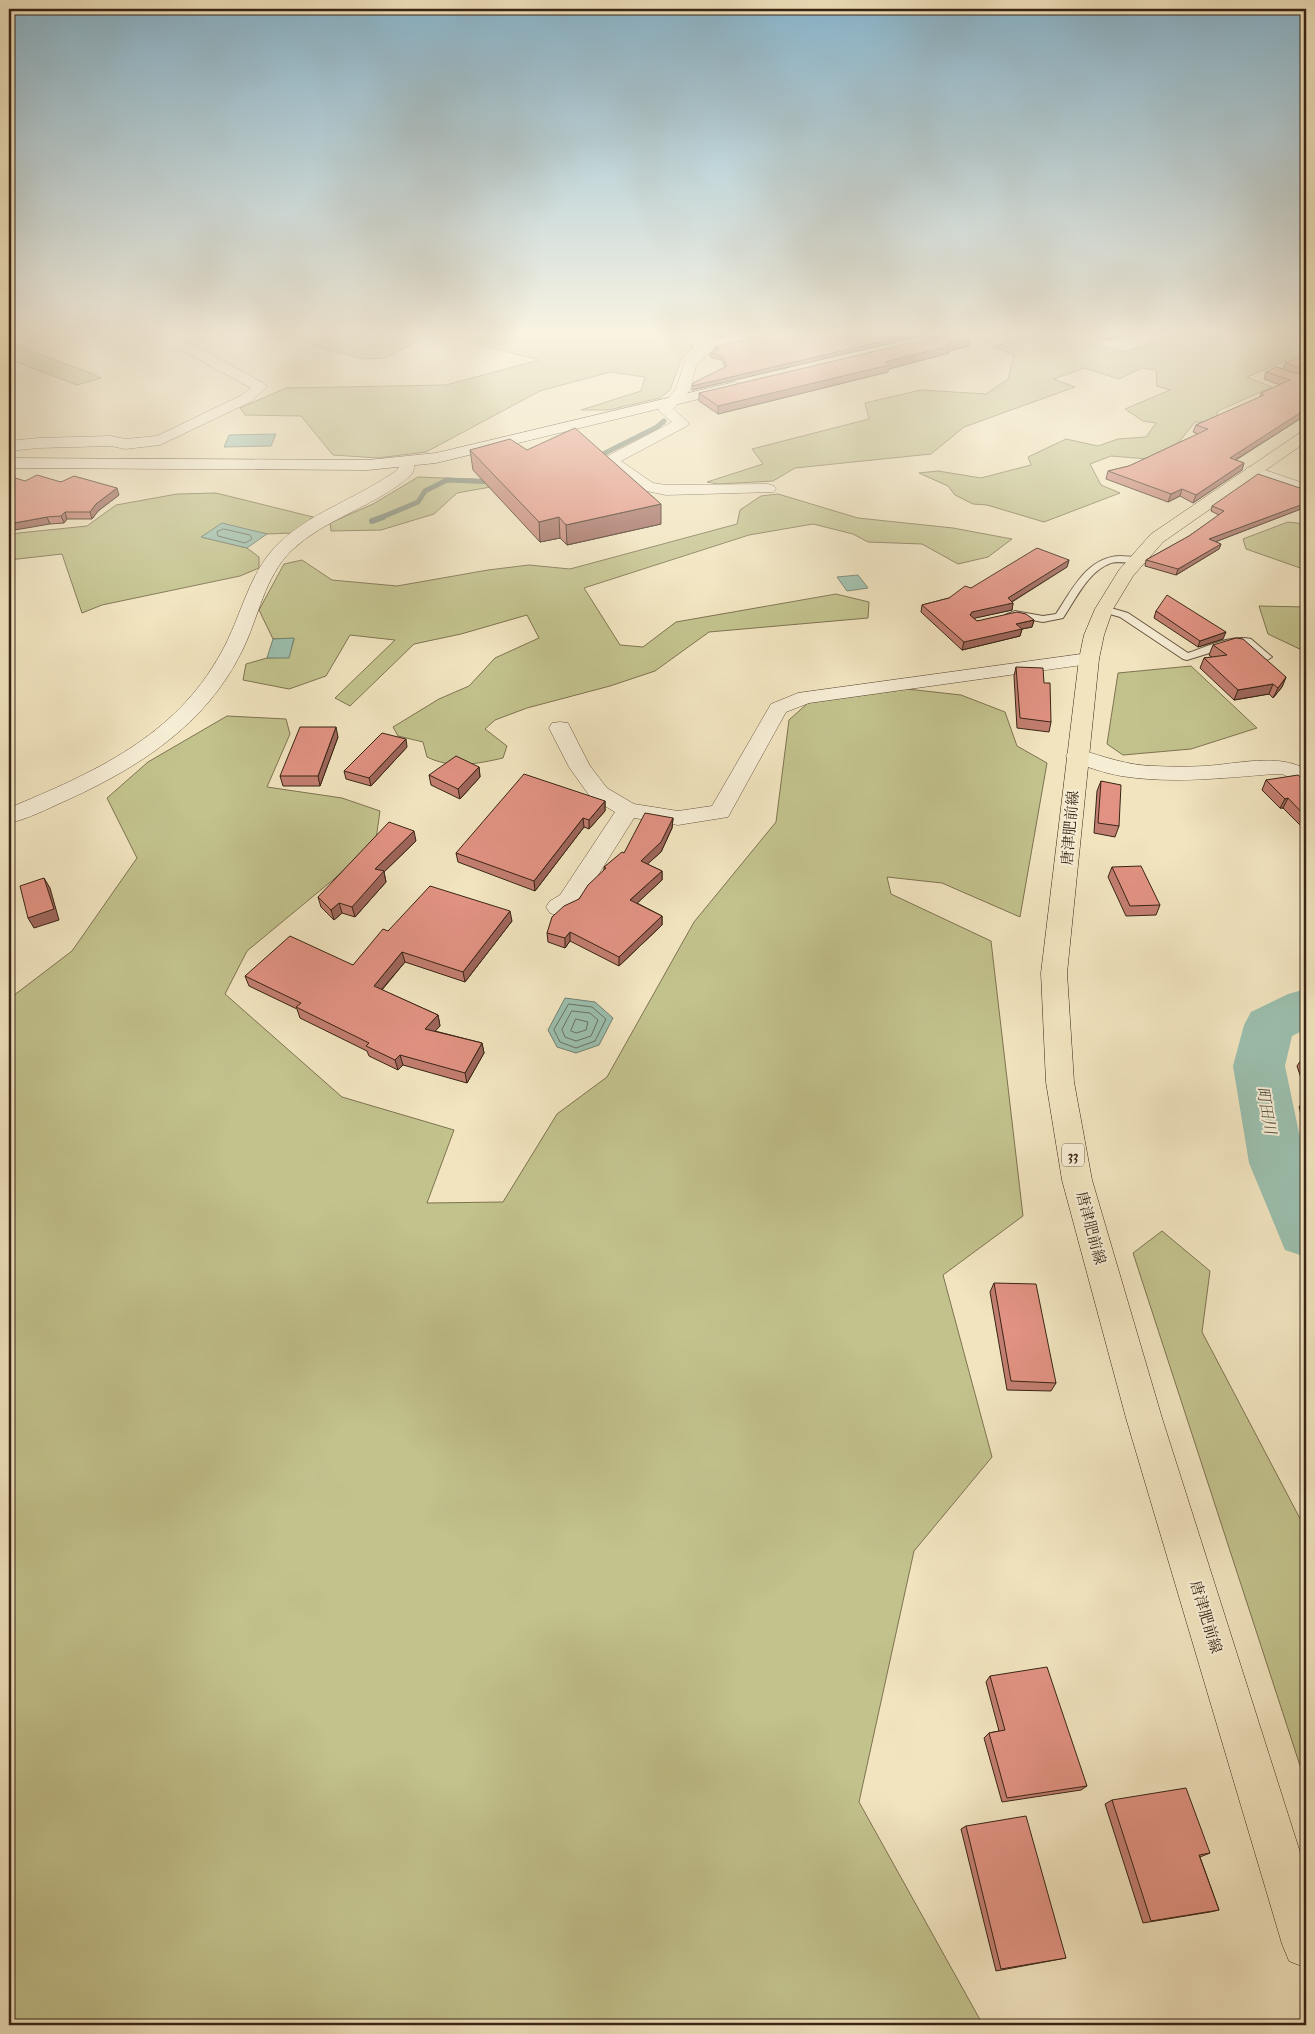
<svg xmlns="http://www.w3.org/2000/svg" width="1315" height="2034" font-family="'IM FELL Double Pica','Noto Serif JP',serif">
  <style>
    .green { fill: #c2c28d; stroke: #7e7351 }
    .water { fill: #9bbfae; stroke: #748171 }
    .lines { fill: none; stroke-linecap: round; stroke-linejoin: round }
    .shore { stroke: #6a7262; stroke-width: 1 }
    .stream-far1 { stroke: #748171; stroke-width: 5 }
    .stream { stroke: #748171; stroke-width: 6 }
    .river { fill: #9bbfae; fill-rule: evenodd }
    .lane-casing { stroke: #675440; stroke-width: 2 }
    .street-casing { stroke: #675440; stroke-width: 1 }
    .secondary-casing { stroke: #392415; stroke-width: 1 }
    .primary-casing { stroke: #392415; stroke-width: 1 }
    .lane { fill: #f6edd5; fill-rule: evenodd }
    .street { fill: #f6edd5; fill-rule: evenodd }
    .secondary { fill: #f6edd5; fill-rule: evenodd }
    .primary { fill: #f1e4bf; fill-rule: evenodd }
    .wall { fill: #c27e70; stroke: #392415 }
    .shaded-wall { fill: #9e665b; stroke: #392415 }
    .building { fill: #e19282; stroke: #392415 }
    .labels { text-anchor: middle; stroke-width: 4; stroke-linejoin: round; paint-order: stroke }
    .shield { fill: #f6edd5; stroke: #72604f; stroke-width: 1 }
    .shield-label { font-size: 14px; font-weight: bold; fill: #392415 }
    .street-label { font-size: 15px; fill: #392415; stroke: #f6edd5 }
    .water-label { font-size: 16px; font-style: italic; fill: #565243; stroke: #f6edd5 }
  </style>
  <rect width="100%" height="100%" fill="#f1e4bf"/>
  <filter id="stains"><feTurbulence type="fractalNoise" baseFrequency=".004" numOctaves="4"/><feColorMatrix values="0 0 0 0 .2 0 0 0 0 .09 0 0 0 0 .02 0 0 0 .5 -.17"/></filter>
  <radialGradient id="worn" r=".72"><stop offset=".6" stop-color="#630" stop-opacity="0"/><stop offset="1" stop-color="#630" stop-opacity=".3"/></radialGradient>
  <path class="green" d="M188,332H674L694,347L681,360L670,390L660,398L609,410H581L641,391L645,377L610,372L540,391L426,452L378,458L333,455L301,416L245,415L240,408L286,388L446,385L539,360L462,340L420,339L387,358L364,359L324,349L296,337H220Z
    M1026,332H1042L1124,352L1184,332H1306V360L1294,357L1247,377L1272,387L1218,411L1214,422H1195L1179,442L1148,459L1111,456L1090,464L1101,485L1120,493L1044,522L987,505L973,504L955,495L948,486L919,473L938,471L981,478L1031,465L1028,457L1066,439L1098,446L1118,439L1146,437L1156,423L1143,421L1125,409L1170,390L1157,386L1156,370L1142,368L1119,379L1084,368L1054,379L1075,387L964,427L931,454L795,468L773,481L718,484L707,482L763,464L752,449L869,419L865,403L921,390L986,394L1008,379L1014,355L994,347L1010,342Z
    M9,343L93,374L101,378L77,385L9,359Z
    M418,477L524,481L457,493L434,514L381,530L331,531L330,523L373,504Z
    M216,493L313,517L293,533L267,534L222,524L201,537L247,548L259,557V568L240,576L102,605L82,613L62,554L9,560V534L87,526L116,505L177,494Z
    M778,494L858,518L953,528L1012,539L988,557L958,564L922,544L868,542L853,534L813,524L749,535L584,588L620,645L643,647L676,622L836,594L869,602L868,618L709,632L655,671L610,686L527,708L495,720L485,729L507,746L503,758C477,764 451,769 427,757L423,742L398,736L393,727L439,699L469,686L495,658L539,638L527,615L461,634L414,644L350,706L335,698L395,640L350,635L326,676L289,689L243,680L246,664L267,658L289,657L294,639H273L259,610L284,564L302,560L332,580L397,586L488,570L529,565L570,569L737,524L740,510L761,496Z
    M1288,522L1306,524V570L1246,549L1243,539Z
    M1259,606L1306,607V652L1268,634Z
    M1191,666L1257,728L1191,749L1123,755L1107,744L1118,673Z
    M907,689L961,695L1005,712L1017,746L1047,763L1020,917L942,883L887,877L891,894L991,941L1023,1216L943,1275L992,1457L914,1551L859,1802L983,2025H9V999L72,951L137,858L107,798L148,762L227,716L286,719L290,734L267,787L342,798L380,811L376,839L334,879L247,951L225,994L342,1097L454,1130L427,1203L503,1202L557,1114L607,1077L694,922L776,822L789,720L808,703Z
    M1162,1231L1210,1271L1202,1332L1306,1530V1784L1133,1253Z"/>
  <path class="water" d="M276,434L271,446L224,447L229,435Z
    M222,523L267,534L247,548L201,537Z
    M858,575L868,588L847,591L837,577Z
    M294,638L289,658H267L273,639Z
    M565,998L595,1002L613,1018L599,1045L576,1053L557,1047L548,1030Z"/>
  <g class="lines">
    <path class="shore" d="M224,529L250,535L252,539L245,543L218,536L217,532Z
      M569,1004L592,1007L606,1019L595,1041L576,1048L560,1042L554,1030Z
      M572,1011L590,1013L598,1020L591,1036L576,1041L565,1037L562,1030Z
      M576,1019L588,1022L586,1030L576,1033L571,1031Z"/>
    <path class="stream-far1" d="M593,459L657,427L664,421
      M380,518L418,502L425,491L447,480L496,482"/>
    <path class="stream" d="M372,521L383,517"/>
    <path class="river" d="M1306,989V1029L1292,1036L1285,1066L1306,1166V1257L1285,1250L1249,1163L1233,1066L1244,1025L1251,1012L1288,994Z"/>
    <g class="lane-casing">
      <path id="lane" d="M1083,332H1094L1079,335V333Z
        M1120,556L1136,557L1141,560C1134,566 1120,560 1111,563C1088,571 1076,599 1063,618L1043,622L1015,617L1010,618L1005,615L1015,611L1043,616L1056,614C1072,590 1087,557 1120,556Z
        M1104,606L1128,613L1188,653C1206,647 1232,634 1251,639L1272,657L1267,660L1245,644L1232,646L1187,660L1183,659L1120,617L1100,611L1099,609Z"/>
    </g>
    <g class="street-casing">
      <path id="street" d="M133,332C171,327 231,366 265,384L267,387L250,402L160,445L125,449L111,446L38,448L9,451V441L38,438L111,436L125,439L157,436L240,396L251,388L189,354L134,335Z
        M754,332H774L773,335L714,349L696,365L690,390L673,409L689,423L687,426L621,461L653,483L666,485L768,484L774,486L776,489L774,492L666,495L642,490L604,464L602,461L604,458L672,422L658,410L676,389L685,361L704,343Z
        M407,457L413,459L415,462C414,467 414,472 410,476C376,506 326,518 292,550C264,577 259,617 242,651C206,725 138,768 65,801C47,809 28,819 9,823V808C93,773 175,737 221,653C242,616 248,573 279,543C308,515 349,501 382,480C386,477 395,473 398,469C400,466 399,462 401,459Z
        M1253,466L1306,484V494L1247,474L1245,471L1247,468Z
        M1089,653L1096,655L1099,659L1096,663L809,703L786,712L728,817L678,825L634,818L578,907L559,916L550,913L546,907L550,901L560,895L615,812L591,798L569,767L549,728L552,723L560,722L568,723L590,766L607,788L634,804L678,811L712,806L771,704L798,693Z
        M1077,749C1103,756 1128,766 1155,766C1172,767 1189,767 1205,766C1238,764 1276,753 1306,769V785L1282,774H1274C1223,778 1172,784 1121,776C1103,773 1086,766 1069,761L1066,756L1069,751Z"/>
    </g>
    <g class="secondary-casing">
      <path id="secondary" d="M735,382L742,386L740,389L436,463L368,470L9,468V458L368,460L436,453Z"/>
    </g>
    <g class="primary-casing">
      <path id="primary" d="M1306,430V442L1163,542L1133,576L1113,609L1104,635L1099,659L1067,973L1074,1082L1092,1180L1162,1418L1306,1871V1968L1289,1961L1282,1944L1126,1418L1062,1180L1046,1082L1041,973L1079,659L1084,635L1095,609L1119,570L1151,534L1301,432Z"/>
    </g>
    <use href="#lane" class="lane"/>
    <use href="#street" class="street"/>
    <use href="#secondary" class="secondary"/>
    <use href="#primary" class="primary"/>
  </g>
  <path class="wall" d="M702,332H747L716,338Z
    M938,332L692,390L725,367L722,360L710,357L711,353L715,350V347Z
    M1093,332H1144L1108,340L1092,334Z
    M969,346L949,351V353L889,369L888,372L718,414L699,401V393Z
    M1306,359V412H1305L1303,417L1236,460L1244,463L1242,470L1193,503L1180,496L1168,502L1106,479L1108,471L1129,466L1198,434L1193,432L1196,425L1260,397L1261,393L1280,385L1264,379L1266,372L1283,370L1285,363Z
    M470,450H527L661,524L567,545L560,538L540,542L473,470Z
    M25,481L61,482L119,495L98,511L92,519H67L64,523L50,524Z
    M1306,490V507L1215,542L1221,544L1219,549L1176,575L1145,566L1146,560L1189,536L1219,515L1211,511L1212,506Z
    M1069,560L1067,567L1012,602L1013,603L1012,610L974,618L977,621L1034,620L1032,627L1022,629L1020,636L962,650L921,612L922,605L949,598L971,588Z
    M1156,611L1223,639L1198,647L1154,618Z
    M1213,645L1286,677L1282,687L1273,698L1269,694L1234,700L1200,668L1204,658L1212,657L1209,655Z
    M1016,667L1051,722L1049,732L1017,728L1014,676Z
    M338,737L320,786H283L280,776Z
    M407,747L371,786L346,779L344,771Z
    M479,767L480,777L460,799L431,785L429,775Z
    M1266,780L1306,782V828L1304,829L1283,808H1280L1262,790Z
    M1101,781L1119,826L1115,837L1094,833L1097,791Z
    M605,801V811L589,829L584,827L535,891L458,862L456,853Z
    M673,818L672,828L661,852L647,864L662,871V880L637,903L662,916V925L619,966L570,941L565,948L548,942L547,933L579,899L604,870V867Z
    M416,841L384,872L386,882L355,917L342,913L334,920L321,907L318,897Z
    M1112,867L1160,905L1156,915L1126,916L1108,877Z
    M512,921L465,982L405,962L382,990L438,1015L440,1026L435,1031L482,1043L484,1053L467,1083L403,1065L398,1070L369,1056L367,1051L300,1018L297,1009L249,986L245,976L353,965L388,931Z
    M1303,1057H1306V1093L1297,1066Z
    M1305,1098L1306,1099V1131L1299,1107Z
    M994,1283L1056,1383L1051,1391L1007,1390L990,1292Z
    M990,1676L1087,1786L1081,1790L1002,1802L984,1738L989,1733L999,1731L986,1682Z
    M1112,1800L1210,1853L1200,1857L1219,1910L1210,1912L1143,1923L1105,1804Z
    M966,1826L1066,1958L996,1971L961,1829Z"/>
  <path class="shaded-wall" d="M729,332H747L716,338V334Z
    M923,332H938L692,390V386Z
    M1128,332H1144L1108,340L1109,336Z
    M970,339L969,346L949,351V353L889,369L888,372L718,414V406L885,362L947,344Z
    M1306,405V412H1305L1303,417L1227,465L1230,458L1300,408Z
    M1244,463L1242,470L1193,503L1196,495Z
    M117,488L119,495L98,511L92,519L90,512L96,504Z
    M1182,489L1180,496L1168,502L1171,494Z
    M1306,503V507L1207,545L1209,539Z
    M661,504V524L567,545L566,525Z
    M65,512L67,519L64,523L61,516Z
    M47,517L50,524L9,531V524Z
    M559,517L560,538L540,542L539,522Z
    M1221,544L1219,549L1176,575L1178,569Z
    M1069,560L1067,567L1008,604L1013,603L1012,610L971,619L970,615L972,612L1008,598Z
    M1034,620L1032,627L1022,629L1020,636L962,650L964,642L1016,624Z
    M1226,632L1223,639L1198,647L1200,641Z
    M1286,677L1282,687L1273,698L1278,688Z
    M1273,684L1269,694L1234,700L1238,690Z
    M336,727L338,737L320,786L318,776Z
    M406,739L407,747L371,786L369,778Z
    M479,767L480,777L460,799L458,789Z
    M1288,798L1283,808H1280L1285,799Z
    M605,801V811L589,829V820Z
    M583,818L584,827L535,891L534,881Z
    M673,818L672,828L661,852L641,870V861Z
    M414,831L416,841L384,872L386,882L355,917L352,907L375,869Z
    M662,871V880L631,909L630,900Z
    M44,878L50,888L59,920L34,928L28,918Z
    M339,903L342,913L334,920L331,910Z
    M510,911L512,921L465,982L463,972Z
    M662,916V925L619,966V957Z
    M570,932V941L565,948V938Z
    M402,952L405,962L376,996L374,986Z
    M438,1015L440,1026L428,1039L425,1029Z
    M482,1043L484,1053L467,1083L465,1073Z
    M400,1055L403,1065L398,1070L395,1060Z"/>
  <path class="building" d="M711,332H729L716,334Z
    M774,332H923L692,386L693,383L727,366L722,356L711,353L719,349L715,347L774,333Z
    M956,332L970,339L947,344L950,346L885,362L889,365L718,406L699,393Z
    M1096,332H1128L1109,336Z
    M1300,357L1306,359V369L1285,363Z
    M1276,367L1306,376V405L1300,408L1306,409L1230,458L1244,463L1196,495L1182,489L1171,494L1108,471L1129,466L1208,429L1196,425L1264,395L1261,393L1290,380L1266,372Z
    M575,428L661,504L566,525L559,517L539,522L470,450L510,439L527,450Z
    M1258,474L1306,490V503L1209,539L1221,544L1178,569L1146,560L1189,536L1224,511L1212,506Z
    M37,475L61,482L74,476L117,488L96,504L90,512H65L61,516L47,517L9,524V476L25,481Z
    M1037,548L1069,560L1008,598L1013,603L972,612L970,615L977,621L1017,612L1026,614L1034,620L1016,624L1022,629L964,642L922,605L949,598L965,586L971,588Z
    M1167,595L1226,632L1200,641L1156,611Z
    M1236,638L1243,639L1286,677L1278,688L1273,684L1238,690L1204,658L1227,655L1213,645Z
    M1016,667L1043,668L1044,683H1050L1051,722L1020,718Z
    M300,727H336L318,776H280Z
    M382,733L406,739L369,778L344,771Z
    M456,756L479,767L458,789L429,775Z
    M524,774L605,801L589,820L583,818L534,881L456,853Z
    M1298,775L1306,782V817L1288,798L1285,799L1266,780Z
    M1101,781L1121,785L1119,826L1098,823Z
    M645,813L673,818L661,842L641,861L662,871L630,900L662,916L619,957L570,932L565,938L547,933L552,917L564,906L579,899L588,885L606,868L604,867L622,852L624,853Z
    M389,822L414,831L375,869L384,871L352,907L339,903L331,910L318,897Z
    M1141,866L1160,905L1130,906L1112,867Z
    M44,878L54,909L28,918L20,886Z
    M430,886L510,911L463,972L402,952L374,986L438,1015L425,1029L482,1043L465,1073L400,1055L395,1060L366,1046L369,1043L296,1007L301,1003L245,976L290,936L353,965L383,929L388,931Z
    M1303,1057H1306V1066Z
    M994,1283L1036,1284L1056,1383L1011,1381Z
    M1047,1667L1087,1786L1007,1798L989,1733L1005,1730L990,1676Z
    M1186,1788L1210,1853L1199,1855L1219,1910L1151,1921L1112,1800Z
    M1026,1816L1066,1958L1001,1969L966,1826Z"/>
  <linearGradient id="sky" x2="0" y2="1"><stop stop-color="#89b8d1"/><stop offset="0.54" stop-color="#f9f3e2"/><stop offset="1" stop-color="#f9f3e2" stop-opacity="0"/></linearGradient>
  <rect width="1315" height="616" fill="url(#sky)"/>
  <g class="labels">
    <rect class="shield" x="1062" y="1143.5" width="22" height="23" rx="4"/>
    <g class="shield-label">
      <text x="1073" y="1160">33</text>
    </g>
    <g class="street-label">
      <text transform="translate(1070 828) rotate(-85)" y="5">唐津肥前線</text>
      <text transform="translate(1091 1228) rotate(75)" y="5">唐津肥前線</text>
      <text transform="translate(1206 1617) rotate(73)" y="5">唐津肥前線</text>
    </g>
    <g class="water-label">
      <text transform="translate(1267 1110) rotate(80)" y="6">町田川</text>
    </g>
  </g>
  <rect width="1315" height="2034" fill="none" stroke="#f1e4bf" stroke-width="30"/>
  <rect x="10" y="10" width="1295" height="2014" fill="none" stroke="#392415" stroke-width="2.5"/>
  <rect x="15" y="15" width="1285" height="2004" fill="none" stroke="#392415"/>
  <rect width="100%" height="100%" filter="url(#stains)"/>
  <rect width="100%" height="100%" fill="url(#worn)"/>
</svg>
